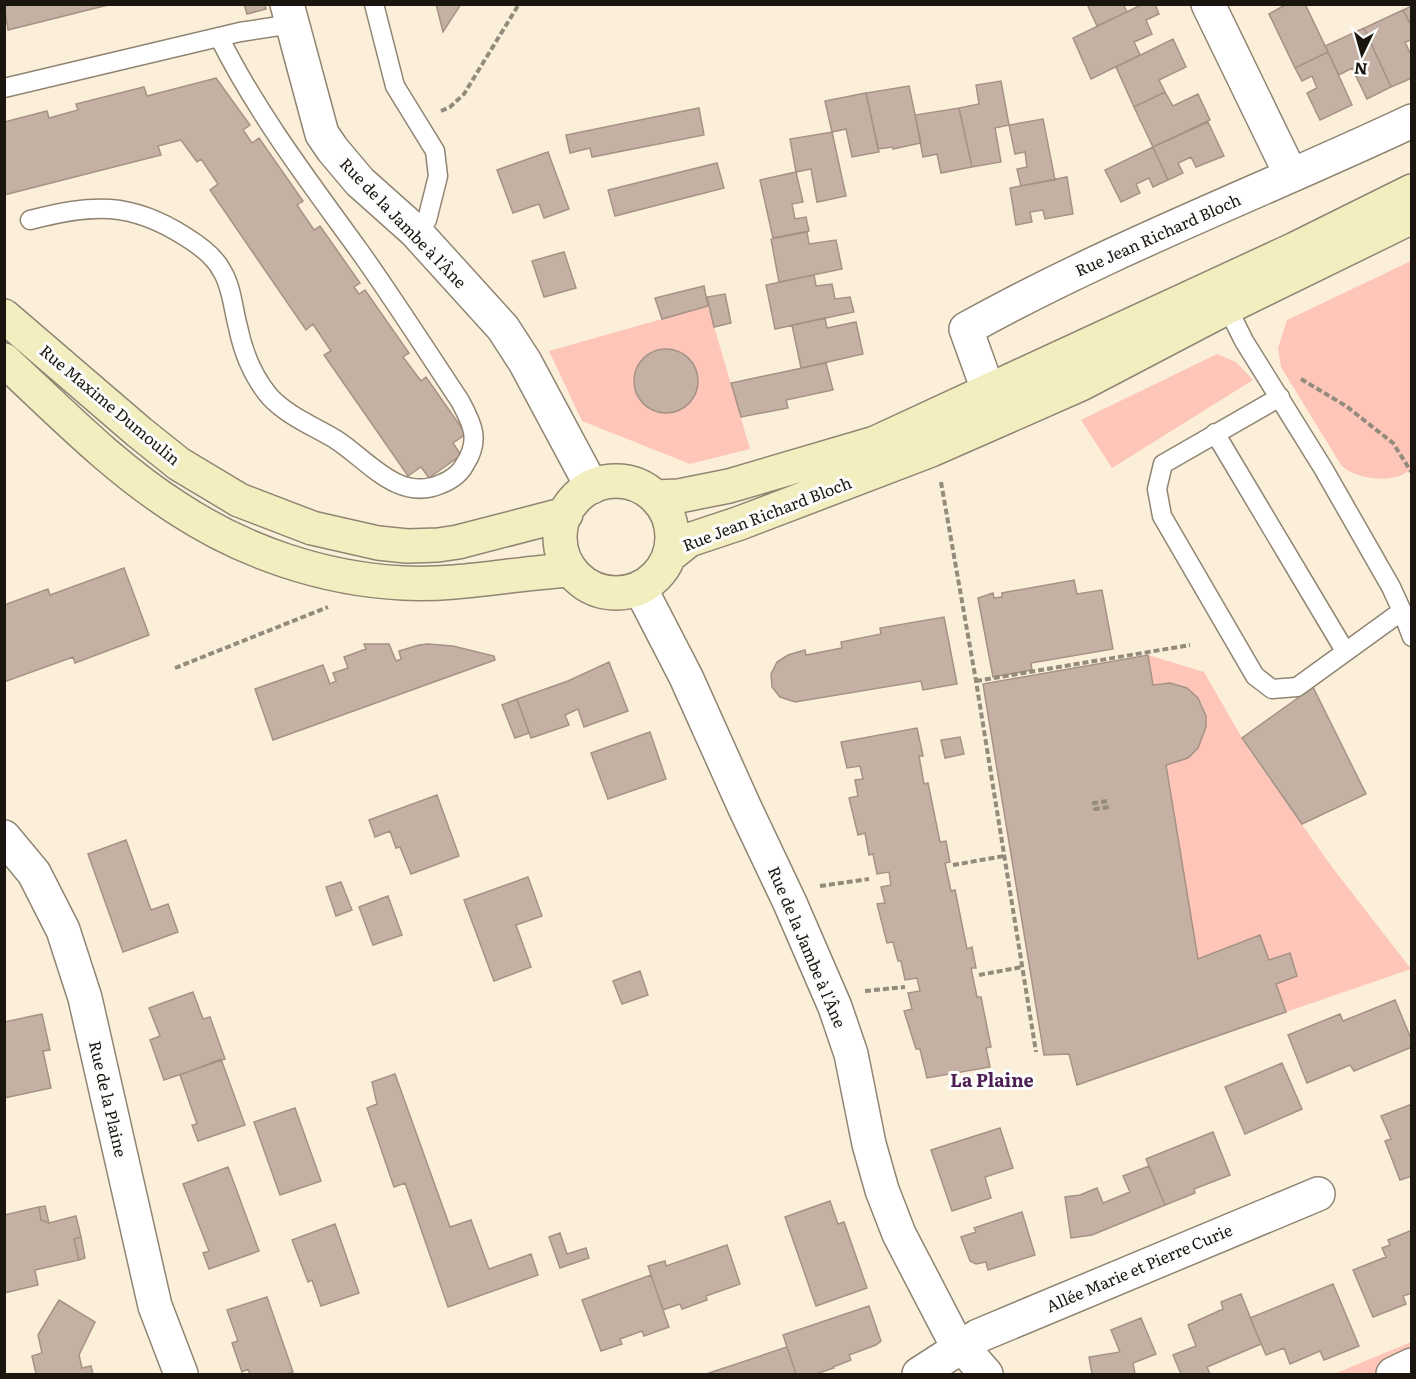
<svg xmlns="http://www.w3.org/2000/svg" width="1416" height="1379" font-family="Literata,serif">
  <style>
    .green { fill: #fec5b9 }
    .building { fill: #c5b1a3; stroke: #a59285; stroke-width: 1.5 }
    .lines { fill: none; stroke-linecap: round; stroke-linejoin: round }
    .lane-casing { stroke: #908573; stroke-width: 21 }
    .street-casing { stroke: #908573; stroke-width: 36 }
    .secondary-casing { stroke: #908573; stroke-width: 36 }
    .path { stroke: #938b7c; stroke-width: 4; stroke-dasharray: 6 3; stroke-linecap: butt }
    .lane { stroke: #fff; stroke-width: 18 }
    .street { stroke: #fff; stroke-width: 33 }
    .secondary { stroke: #f3eec0; stroke-width: 33 }
    .labels { text-anchor: middle; stroke-width: 6; stroke-linejoin: round; paint-order: stroke }
    .street-label { font-size: 16px; fill: #1a160f; stroke: #fdfdfd }
    .neighbourhood-label { font-size: 18px; font-weight: bold; fill: #4c1f52; stroke: #fdfdfd }
  </style>
  <rect width="100%" height="100%" fill="#fbefda"/>
  <path class="green" d="M1411,261V468C1398,485 1355,480 1341,465L1281,367L1278,348L1287,320Z
    M708,306L750,449L690,464L582,421L549,351Z
    M1217,354L1236,362L1253,380L1112,468L1081,420Z
    M1148,655L1204,672L1249,750L1332,867L1411,969L1286,1012L1276,984L1297,976L1290,954L1269,960L1260,935L1198,959L1166,765C1232,749 1209,670 1153,685Z
    M1411,1342V1374H1334Z"/>
  <path class="building" d="M4,4H112L8,30Z
    M244,4H265L266,9L247,14Z
    M436,4H461L443,32Z
    M1087,4H1123L1127,12L1097,26Z
    M1143,4H1155L1159,14L1146,20L1152,34L1134,42L1140,55L1091,79L1073,38Z
    M1287,4H1305L1328,52L1295,68L1269,14Z
    M1412,6V27L1403,10Z
    M1403,10L1412,27V40L1405,42L1412,57V78L1391,87L1364,28Z
    M1364,28L1391,87L1367,99L1352,68L1339,75L1325,46Z
    M1173,39L1186,67L1159,80L1165,92L1134,107L1116,67Z
    M1328,52L1352,105L1320,120L1307,93L1317,88L1312,76L1302,81L1295,68Z
    M216,78L250,125L243,130L252,143L259,138L303,201L297,205L314,230L320,226L360,283L354,287L359,294L365,290L409,353L403,357L421,381L426,377L466,434L453,443L461,455L429,478L421,467L408,476L324,355L331,351L313,324L306,330L210,190L218,184L201,159L197,162L181,140L158,146L161,155L4,195V122L47,111L49,118L78,110L76,104L144,87L147,96Z
    M1001,81L1009,125L995,128L1001,162L972,167L959,108L979,104L976,85Z
    M909,86L921,143L893,149V147L878,149L866,93Z
    M1165,92L1173,106L1198,94L1210,120L1153,147L1134,107Z
    M866,93L879,152L852,157L846,129L832,132L825,101Z
    M699,108L704,135L592,157L590,148L570,153L566,135Z
    M959,108L972,167L941,173L937,154L923,157L915,115Z
    M1043,119L1055,180L1021,186L1017,169L1027,167L1025,152L1015,154L1009,125Z
    M1208,122L1224,156L1196,167L1191,157L1178,163L1183,173L1168,180L1153,147Z
    M832,132L846,196L817,202L811,169L796,172L790,139Z
    M1153,147L1168,180L1153,187L1149,178L1136,184L1140,193L1121,202L1105,170Z
    M548,152L569,209L544,218L539,204L513,213L497,170Z
    M717,163L724,188L615,216L608,190Z
    M796,172L803,202L792,204L795,219L806,217L809,231L773,238L760,180Z
    M1067,177L1073,214L1045,219L1043,210L1030,212L1032,222L1016,225L1010,188Z
    M807,232L809,244L836,240L842,269L779,282L771,239Z
    M564,252L576,288L544,297L532,261Z
    M814,275L816,286L832,284L835,299L850,297L854,312L775,329L766,285Z
    M704,286L708,306L662,319L655,298Z
    M725,294L731,323L714,327L707,297Z
    M825,318L827,328L856,322L863,354L801,368L792,325Z
    M634 381a32 32 0 1 1 64 0a32 32 0 1 1-64 0Z
    M826,363L833,390L786,400L788,408L741,417L731,383Z
    M124,568L149,635L75,663L73,657L4,682V605L48,589L50,595Z
    M1074,580L1077,594L1102,590L1113,649L1031,663L1032,670L993,677L978,598L993,593L994,598L1002,597V593Z
    M944,617L957,684L923,690L921,681L795,702L780,697L772,687L771,674L777,662L788,655L805,650L806,655L842,648L841,642L881,634L880,628Z
    M364,644H389L396,661L401,659L399,651L419,645L428,644L453,646L494,656L495,660L273,740L255,689L323,665L330,684L336,681L333,673L348,668L344,657L366,649Z
    M1148,655L1153,685L1170,683L1187,688L1198,698L1206,716V727L1198,748L1188,758L1166,765L1198,959L1260,935L1269,960L1290,953L1297,976L1276,984L1286,1012L1077,1085L1069,1054L1044,1055L983,684Z
    M609,662L628,711L584,727L578,709L565,715L569,725L531,738L517,699L568,681Z
    M1313,687L1366,794L1302,824L1242,738Z
    M517,699L529,733L515,738L502,705Z
    M917,728L923,756H919L924,784L928,783L940,842L946,841L950,862L945,863L951,891L955,890L967,949L972,947L976,968H971L977,997H981L991,1047L986,1048L990,1067L927,1078L920,1049H916L904,1011L912,1009L908,993L920,991L917,978L905,980L901,961H898L893,942L887,943L877,904L885,903L881,887L891,885L889,872L877,874L873,854L869,855L865,833L858,835L849,798L858,796L855,780L863,779L860,766L847,768L841,742Z
    M650,732L666,779L608,799L591,753Z
    M960,737L964,754L945,758L941,740Z
    M437,795L459,856L411,874L400,847L396,848L390,831L375,837L369,820Z
    M126,840L151,910L168,904L178,932L123,952L88,854Z
    M528,877L542,916L516,925L531,967L494,981L464,900Z
    M341,882L352,910L336,916L326,887Z
    M388,896L402,935L373,945L359,907Z
    M640,971L648,995L622,1004L613,981Z
    M193,992L203,1019L210,1017L225,1059L164,1080L150,1040L160,1036L149,1008Z
    M1395,1000L1412,1041V1047L1354,1071L1350,1065L1307,1083L1288,1035L1340,1014L1343,1021Z
    M42,1014L50,1050L43,1051L51,1088L4,1098V1022Z
    M221,1059L245,1125L198,1141L192,1125L197,1124L180,1075Z
    M1282,1063L1302,1109L1245,1134L1225,1087Z
    M395,1074L450,1227L471,1220L489,1269L531,1254L538,1275L448,1307L405,1183L394,1187L367,1108L377,1104L372,1082Z
    M1412,1104V1176L1400,1180L1385,1141L1391,1139L1381,1116Z
    M295,1108L321,1181L280,1195L254,1122Z
    M1000,1128L1013,1168L985,1177L991,1198L952,1211L931,1150Z
    M1213,1132L1230,1175L1194,1189L1195,1193L1165,1205L1146,1159Z
    M1149,1166L1165,1205L1092,1235L1071,1238L1065,1197L1080,1195L1097,1188L1103,1203L1130,1192L1123,1176Z
    M228,1167L259,1251L209,1269L203,1253L209,1251L183,1184Z
    M830,1201L838,1224L844,1222L867,1288L816,1306L785,1217Z
    M45,1206L49,1223L41,1220L39,1207Z
    M39,1207L41,1220L49,1223L76,1216L81,1237L74,1239L79,1260L35,1270L38,1285L4,1293V1215Z
    M1022,1212L1035,1255L988,1270L986,1262L976,1264L970,1261L961,1237L976,1232L974,1228Z
    M335,1224L359,1293L321,1306L312,1280L308,1282L292,1240Z
    M1412,1230V1293L1403,1296L1406,1304L1373,1317L1353,1270L1386,1257L1382,1248L1390,1245L1388,1240Z
    M560,1233L567,1254L586,1248L589,1258L560,1268L549,1237Z
    M81,1237L85,1258L79,1260L74,1239Z
    M727,1245L740,1284L706,1296L707,1300L682,1309L680,1304L663,1310L648,1266L665,1261L666,1266Z
    M651,1275L669,1327L644,1336L642,1331L620,1339L622,1344L601,1351L582,1300Z
    M1333,1284L1359,1346L1324,1360L1320,1351L1290,1364L1284,1348L1266,1355L1250,1318Z
    M1241,1294L1261,1344L1207,1367L1210,1374H1181L1173,1355L1196,1346L1188,1325L1223,1309L1221,1302Z
    M267,1297L293,1372L286,1374H250L248,1369L242,1372L232,1343L238,1341L227,1310Z
    M59,1300L95,1322L79,1355L82,1368L91,1366L93,1374H36L32,1356L42,1353L38,1335Z
    M869,1306L881,1341L876,1345L849,1355L851,1360L833,1367L834,1368L816,1374H796L783,1335Z
    M1141,1318L1156,1354L1133,1363L1135,1374H1092L1089,1357L1120,1352L1111,1330Z
    M787,1347L796,1374H706Z"/>
  <g class="lines">
    <g class="lane-casing">
      <path id="lane" d="M374,4L395,86L435,151L438,176L427,220L415,231
        M4,88L240,32L292,24
        M30,220C92,204 130,201 186,237C199,245 215,257 222,271C232,287 233,309 238,327C243,352 254,378 270,397C288,416 313,426 335,439C367,459 398,503 441,484C451,480 460,474 465,464C481,440 472,423 460,401C426,350 393,298 358,249C308,180 257,113 219,37
        M1224,301L1244,341L1323,468L1391,587L1402,611L1412,637
        M1280,397L1163,464L1157,489L1162,516L1255,676L1272,689L1297,687L1402,611
        M1215,433L1345,651"/>
    </g>
    <g class="street-casing">
      <path id="street" d="M287,4L322,134L333,150L360,182L415,231L503,328L525,362L592,487
        M1208,4L1291,175
        M998,418L966,329C1110,249 1263,191 1412,121
        M640,588L686,677L744,806L790,903L835,1007L851,1054L869,1144L882,1190L899,1234L951,1334L986,1374
        M4,837L34,873L63,930L85,998L155,1306L181,1374
        M919,1374L978,1336L1318,1194
        M1393,1374L1412,1365"/>
    </g>
    <g class="secondary-casing">
      <path id="secondary" d="M4,316L139,432L179,464L239,500L312,528L378,543L407,546L438,545L458,542L566,514
        M4,360C60,412 113,467 177,508C244,552 323,579 403,583C459,586 515,573 571,570
        M560 537a56 56 0 1 1 112 0a56 56 0 1 1-112 0Z
        M655,497L679,496L729,486L875,443L1295,249L1412,191
        M670,555L689,540L740,523L931,450L1081,384L1228,307L1412,217"/>
    </g>
    <path class="path" d="M441,111L450,107L464,94L519,4
      M1301,379L1346,406L1393,443L1412,473
      M941,482L976,681L1036,1052
      M175,668L328,607
      M976,681L1190,645
      M1107,801L1094,803L1095,809L1109,807
      M953,865L1004,856
      M820,886L869,879
      M979,975L1022,967
      M865,991L905,987"/>
    <use href="#lane" class="lane"/>
    <use href="#street" class="street"/>
    <use href="#secondary" class="secondary"/>
  </g>
  <g class="labels">
    <g class="street-label">
      <text transform="translate(403 223) rotate(46)" y="6">Rue de la Jambe à l'Âne</text>
      <text transform="translate(1158 235) rotate(-24)" y="6">Rue Jean Richard Bloch</text>
      <text transform="translate(110 405) rotate(40)" y="6">Rue Maxime Dumoulin</text>
      <text transform="translate(767 514) rotate(-21)" y="6">Rue Jean Richard Bloch</text>
      <text transform="translate(807 947) rotate(67)" y="6">Rue de la Jambe à l'Âne</text>
      <text transform="translate(108 1099) rotate(77)" y="6">Rue de la Plaine</text>
      <text transform="translate(1139 1268) rotate(-23)" y="6">Allée Marie et Pierre Curie</text>
    </g>
    <g class="neighbourhood-label">
      <text x="992" y="1087">La Plaine</text>
    </g>
  </g>
  <rect width="1416" height="1379" fill="none" stroke="#1a160f" stroke-width="12"/>
  <g transform="translate(1362 54) rotate(185)" stroke="#fdfdfd" stroke-width="4.5" paint-order="stroke">
  <path d="M0-4.5L10 22L0 15L-10 22Z" fill="#1a160f"/>
  <text y="-9" font-size="16" font-weight="bold" text-anchor="middle" fill="#1a160f">N</text>
  </g>
</svg>
